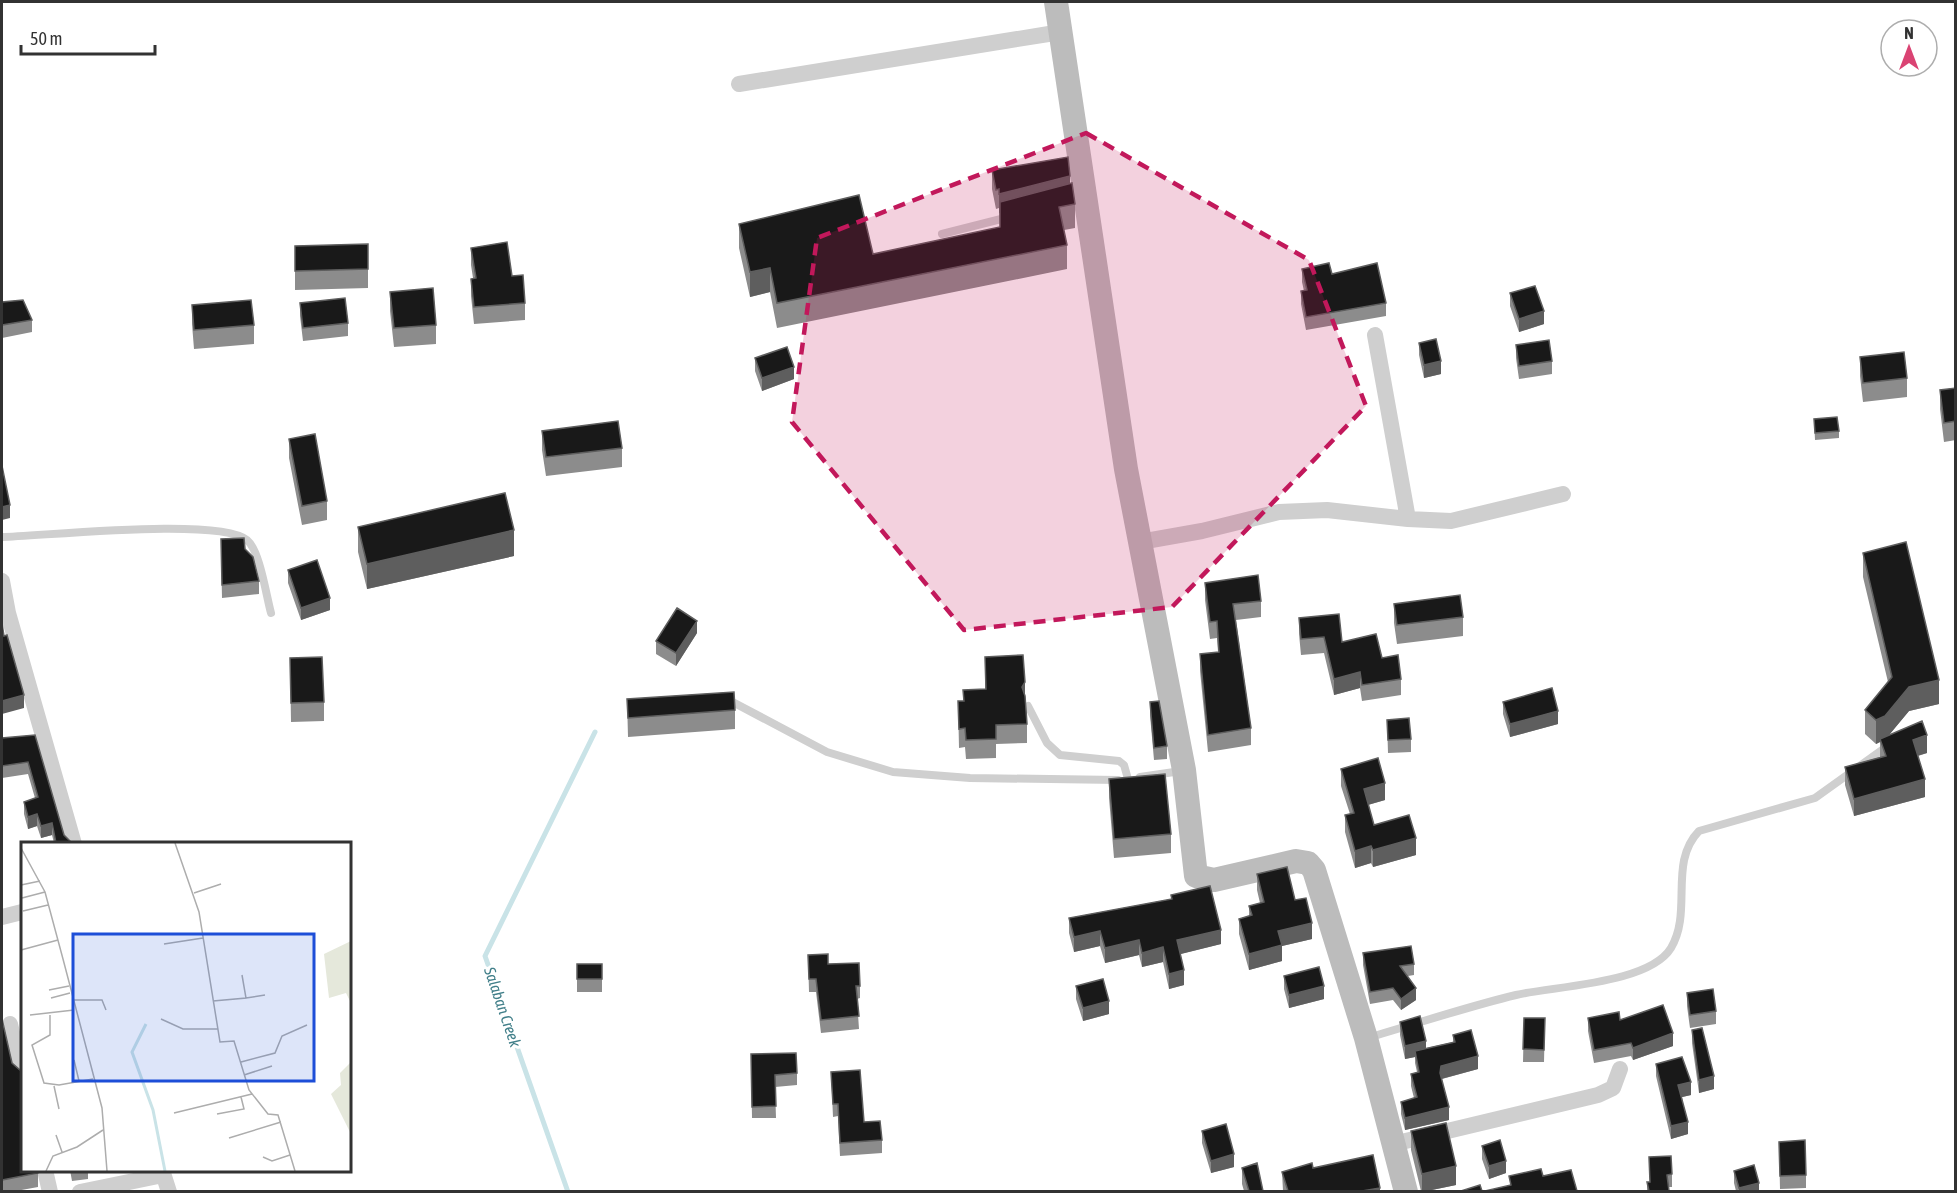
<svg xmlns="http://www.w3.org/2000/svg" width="1957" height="1193" font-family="'Asap Condensed',sans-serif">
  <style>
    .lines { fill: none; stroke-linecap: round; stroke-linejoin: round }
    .stream { stroke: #c9e3e7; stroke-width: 5 }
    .lane { stroke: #cfcfcf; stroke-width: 8 }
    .street { stroke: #cfcfcf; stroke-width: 16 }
    .secondary { stroke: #bcbcbc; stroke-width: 24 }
    .wall { fill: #8c8c8c }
    .shaded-wall { fill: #5e5e5e }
    .building { fill: #191919; stroke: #5e5e5e; stroke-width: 1.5 }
    .marked { fill: #c2185b; fill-opacity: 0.2; stroke: #c2185b; stroke-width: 4.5; stroke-dasharray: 12 8; stroke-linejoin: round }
    .labels { text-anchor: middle; stroke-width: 6; stroke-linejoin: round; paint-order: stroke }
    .water-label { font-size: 16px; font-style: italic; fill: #417f89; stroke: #fff }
    .inset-river { fill: none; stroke: #c9e3e7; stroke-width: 3 }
    .inset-road { fill: none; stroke: #adadad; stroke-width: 1.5 }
    .view { fill: #1d4ed8; fill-opacity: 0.15; stroke: #1d4ed8; stroke-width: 3 }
    .inset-edge { fill: none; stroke: #323232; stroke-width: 3 }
  </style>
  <rect width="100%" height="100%" fill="#fff"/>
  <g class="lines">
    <path class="stream" d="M568,1192L485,956L595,732"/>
    <path class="lane" d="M942,234L1009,217
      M2,537C45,536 219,517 247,540C260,551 266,595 271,613
      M725,698L827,752L893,772L970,778L1118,780
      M1028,706L1047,743L1060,755L1119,761L1124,765L1128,779
      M1140,777L1181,771
      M1367,1038C1416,1024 1466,1007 1516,995C1554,986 1649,984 1671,948C1693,911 1668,863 1699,831L1815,798L1889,745"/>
    <path class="street" d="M739,84L1061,32
      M1408,519L1451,521L1563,494
      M1140,542L1202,531L1279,512L1327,510L1408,519L1375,335
      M2,581L8,613L74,844
      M2,917L22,912
      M10,1024L22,1075
      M1393,1144L1598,1095L1613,1088L1620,1069
      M45,1170L50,1192
      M162,1170L169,1192
      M80,1192L163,1175"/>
    <path class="secondary" d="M1056,2L1126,469L1184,770L1196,876L1214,880L1296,861L1308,863L1314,870L1366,1038L1406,1192"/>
  </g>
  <path class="wall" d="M992,170L1070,184L1075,204V228L1064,230L1067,245V269L777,328L770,292L750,297L739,248V224L873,254L1000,228L999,208L996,209L992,189Z
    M368,244V288L295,290V246Z
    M471,248L512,276L525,303V320L474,324L471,296V279L473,278L471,265Z
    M1302,269L1332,274L1386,303V316L1306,330L1301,304V291H1304L1302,282Z
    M390,292L436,325V344L394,347L390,311Z
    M1510,293L1544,324L1519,332L1510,306Z
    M2,302L32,320V332L2,338Z
    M300,303L348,323V336L303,341L300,316Z
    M192,305L254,325V344L194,349L192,324Z
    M1419,343L1441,374L1424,378L1419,355Z
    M1516,345L1552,361V374L1519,379L1516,358Z
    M1860,357L1907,378V397L1863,402L1860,376Z
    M755,358L794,379L762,391L755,371Z
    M1956,388V440L1944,442L1940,409V390Z
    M1814,419L1839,431V438L1815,440Z
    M542,431L622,448V467L546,476L542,450Z
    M289,439L327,501V520L302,525L289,458Z
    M358,527L514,556L367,589L358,552Z
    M245,549L259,581V594L222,598L221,551Z
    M1863,553L1939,704L1909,711L1888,736L1927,753L1918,756L1925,797L1854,816L1845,785V767L1880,757V742L1876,744L1865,734V710L1888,682L1863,577Z
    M288,570L330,610L301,620L288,583Z
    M1205,583L1261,601V617L1236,620L1251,728V745L1208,752L1200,671V654L1218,652L1217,638L1210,639L1205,600Z
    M1394,604L1463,617V636L1397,644L1394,623Z
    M1299,618L1342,642L1382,658L1401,679V695L1362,701L1360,688L1334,695L1324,653L1301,655L1299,634Z
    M697,633L676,666L656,654V641Z
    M985,657L1025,694L1027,724V743L996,744V758L966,759L965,747L959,748L958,701H963V690L985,689Z
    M290,658L324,702V721L291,722Z
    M627,699L735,710V729L628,737Z
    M1150,702L1167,746V759L1154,760L1150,715Z
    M1503,702L1558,724L1510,737L1503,714Z
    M1387,720L1411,739V752L1388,753Z
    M35,735L64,835L70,843H54L52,835L41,838L37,826L28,829L24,814V802L35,798L28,774L2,778V738Z
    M1341,769L1385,800L1368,805L1374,825L1416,855L1373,867L1371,863L1355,868L1345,832V815L1350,814L1341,786Z
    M1109,779L1171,834V853L1114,858L1109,798Z
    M1257,874L1295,900L1312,939L1282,946V961L1249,970L1239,934V919L1249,916V906L1260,903L1257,890Z
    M1171,895L1221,944L1180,954L1184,985L1169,989L1163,962L1142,967L1139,955L1105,963L1100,946L1074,952L1069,933V918L1171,899Z
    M1363,953L1414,964V975L1408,976L1416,1000L1401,1010L1393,1000L1370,1004L1363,965Z
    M808,955L860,986V998L857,999L859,1029L821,1033L816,992H809Z
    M577,964H602V992H577Z
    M1284,976L1324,999L1289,1008L1284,989Z
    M1076,986L1109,1014L1083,1021L1076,999Z
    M1687,993L1716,1011V1024L1690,1028L1687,1006Z
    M1524,1018H1545L1544,1062H1523Z
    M1588,1018L1620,1020L1673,1046L1633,1060L1631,1056L1594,1063L1588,1031Z
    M2,1019L38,1173V1187L16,1191H2Z
    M1400,1022L1426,1048L1453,1042V1035L1478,1069L1442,1079L1449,1120L1405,1130L1401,1114V1102L1414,1098L1411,1086V1074L1417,1072L1415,1063V1057L1405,1059L1400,1035Z
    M1692,1030L1714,1089L1699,1093L1692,1043Z
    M751,1054L797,1073V1085L775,1087L776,1118H752Z
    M1656,1064L1691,1095L1682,1097L1688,1134L1671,1139L1656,1076Z
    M831,1072L864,1122L882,1140V1153L840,1156L838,1116L833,1117Z
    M1202,1131L1234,1167L1211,1173L1202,1143Z
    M1411,1131L1456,1185L1427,1191H1421L1411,1150Z
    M1779,1142L1806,1175V1188L1780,1189Z
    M1482,1146L1506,1173L1489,1179L1482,1159Z
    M1649,1157L1672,1174V1187H1669V1191H1647V1182H1650Z
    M1242,1168L1263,1191H1244L1242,1184Z
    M1313,1168L1380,1191H1283L1282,1172Z
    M70,1170H88V1179L72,1181Z
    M1734,1171L1759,1191H1736L1734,1183Z"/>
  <path class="shaded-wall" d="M1070,176V195L999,213V194Z
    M770,268V292L750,297V272Z
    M1544,311V324L1519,332V319Z
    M1441,361V374L1424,378V365Z
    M794,367V379L762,391V378Z
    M10,505V518L2,520V507Z
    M514,530V556L367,589V564Z
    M330,598V610L301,620V608Z
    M697,621V633L676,666V653Z
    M1360,672V688L1334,695V679Z
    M1939,680V704L1909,711L1885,740L1880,739V742L1876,744V720L1909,687Z
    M1025,682V701L1022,687Z
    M24,695V708L2,714V701Z
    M1558,711V724L1510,737V724Z
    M1927,735V753L1913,757V740Z
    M1925,779V797L1854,816V799Z
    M1385,783V800L1364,806V789Z
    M37,814V826L28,829V817Z
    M52,823V835L41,838V826Z
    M1416,838V855L1373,867V850Z
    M1371,846V863L1355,868V851Z
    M1312,923V939L1282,946V961L1249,970V954L1278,931Z
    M1221,930V944L1177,955V940Z
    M1100,931V946L1074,952V937Z
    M1139,940V955L1105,963V948Z
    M1163,947V962L1142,967V953Z
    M1184,970V985L1169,989V974Z
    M1324,986V999L1289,1008V995Z
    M1416,988V1000L1401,1010V999Z
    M1109,1001V1014L1083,1021V1008Z
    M1673,1033V1046L1633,1060V1048Z
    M1426,1041V1054L1415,1051V1057L1405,1059V1046Z
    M1478,1056V1069L1441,1079L1440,1073L1441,1066Z
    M1714,1076V1089L1699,1093V1080Z
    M1691,1082V1095L1678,1098V1085Z
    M1449,1107V1120L1405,1130V1118Z
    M1688,1122V1134L1671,1139V1126Z
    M1234,1154V1167L1211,1173V1161Z
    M1506,1161V1173L1489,1179V1166Z
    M1456,1166V1185L1427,1191H1422V1174Z
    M1759,1183V1191H1739V1188Z
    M1380,1188V1191H1362Z"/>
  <path class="building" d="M1068,157L1070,176L999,194V189L996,190L992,170Z
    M1072,183L1075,204L1059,207L1067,245L777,303L770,268L750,272L739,224L859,195L873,254L1000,227V202Z
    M507,242L512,276L523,275L525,303L474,307L471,279L476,278L471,248Z
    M368,244V269L295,271V246Z
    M1329,263L1332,274L1377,263L1386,303L1306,317L1301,291L1307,290L1302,269Z
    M1535,286L1544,311L1519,319L1510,293Z
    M433,288L436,325L394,328L390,292Z
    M345,298L348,323L303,328L300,303Z
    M23,300L32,320L2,325V302Z
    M251,300L254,325L194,330L192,305Z
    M1436,339L1441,361L1424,365L1419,343Z
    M1549,340L1552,361L1519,366L1516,345Z
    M787,347L794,367L762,378L755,358Z
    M1904,352L1907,378L1863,383L1860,357Z
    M1956,388V421L1944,423L1940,390Z
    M1837,417L1839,431L1815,433L1814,419Z
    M618,421L622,448L546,457L542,431Z
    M315,434L327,501L302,506L289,439Z
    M2,466L10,505L2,507Z
    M505,493L514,530L367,564L358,527Z
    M244,538L245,549L253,557L259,581L222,585L221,539Z
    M1906,542L1939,680L1909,687L1885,716L1876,720L1865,710L1892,677L1863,553Z
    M317,560L330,598L301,608L288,570Z
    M1258,575L1261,601L1233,604L1251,728L1208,735L1200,654L1219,652L1217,621L1210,622L1205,583Z
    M1460,595L1463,617L1397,625L1394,604Z
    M677,608L697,621L676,653L656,641Z
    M1339,614L1342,642L1376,634L1382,658L1398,655L1401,679L1362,685L1360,672L1334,679L1324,637L1301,639L1299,618Z
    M2,623L4,636L7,635L24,695L2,701Z
    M1023,655L1025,682L1022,687L1025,696L1027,724L996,725V739L966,740L965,728L959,729L958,701H964L963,690L986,689L985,657Z
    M322,657L324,702L291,703L290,658Z
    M1552,688L1558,711L1510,724L1503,702Z
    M734,692L735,710L628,718L627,699Z
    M1159,701L1167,746L1154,748L1150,702Z
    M1409,718L1411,739L1388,740L1387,720Z
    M1922,721L1927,735L1913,740L1925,779L1854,799L1845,767L1886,756L1880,739Z
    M35,735L64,835L70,841V843H56L52,823L41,826L37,814L28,817L24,802L38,797L28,762L2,766V738Z
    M1378,758L1385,783L1364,789L1374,825L1409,815L1416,838L1373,850L1371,846L1355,851L1345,815L1354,813L1341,769Z
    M1165,774L1171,834L1114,839L1109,779Z
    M1287,867L1295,900L1306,898L1312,923L1278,931L1282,945L1249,954L1239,919L1252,915L1249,906L1264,902L1257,874Z
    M1210,886L1221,930L1177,940L1184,970L1169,974L1163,947L1142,953L1139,940L1105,948L1100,931L1074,937L1069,918L1172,899L1171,895Z
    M1411,946L1414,964L1400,966L1416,988L1401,999L1393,988L1370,992L1363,953Z
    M828,954V964L859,963L860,986H856L859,1016L821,1020L816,979H809L808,955Z
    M577,964H602V979H577Z
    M1319,967L1324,986L1289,995L1284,976Z
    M1103,979L1109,1001L1083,1008L1076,986Z
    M1713,989L1716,1011L1690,1015L1687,993Z
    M1663,1005L1673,1033L1633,1048L1631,1043L1594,1050L1588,1018L1619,1012L1620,1020Z
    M1420,1016L1426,1041L1405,1046L1400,1022Z
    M1524,1018H1545L1544,1050L1523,1049Z
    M2,1019L12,1063L21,1071L22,1077V1170H38V1173L2,1180Z
    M1702,1028L1714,1076L1699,1080L1692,1030Z
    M1471,1030L1478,1056L1441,1066L1440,1073L1449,1107L1405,1118L1401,1102L1417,1097L1411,1074L1419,1072L1415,1051L1455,1042L1453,1035Z
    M796,1053L797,1073L775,1075L776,1106L752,1107L751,1054Z
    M1682,1057L1691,1082L1678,1085L1688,1122L1671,1126L1656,1064Z
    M860,1070L864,1122L880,1121L882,1140L840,1143L838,1104H833L831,1072Z
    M1446,1123L1456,1166L1422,1174L1411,1131Z
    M1226,1124L1234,1154L1211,1161L1202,1131Z
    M1500,1140L1506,1161L1489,1166L1482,1146Z
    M1805,1140L1806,1175L1780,1176L1779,1142Z
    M1373,1155L1380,1188L1362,1191H1288L1282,1172L1312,1163L1313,1168Z
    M1671,1156L1672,1174L1667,1175L1669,1191H1649L1647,1182H1650L1649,1157Z
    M1257,1163L1263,1191H1249L1242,1168Z
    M1754,1165L1759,1183L1739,1188L1734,1171Z
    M1541,1169L1543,1176L1571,1170L1577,1191H1485L1511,1185L1509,1176Z
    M1480,1185L1482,1191H1461Z"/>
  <path class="marked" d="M1086,133L1309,260L1366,406L1172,607L964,630L792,422L817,238Z"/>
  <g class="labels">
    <g class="water-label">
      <text transform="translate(503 1007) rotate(71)" y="6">Salaban Creek</text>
    </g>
  </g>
  <g transform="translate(21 842)">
    <rect width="330" height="330" fill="#fff"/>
    <path d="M330,99V161L325,151L308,156L303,112ZM330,220V292L310,252L320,243L319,231Z" fill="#e5e8db"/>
    <path class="inset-river" d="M125,182L111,210L132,268L144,329"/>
    <path class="inset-road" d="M154,1L178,70L199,200L213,199L228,248L247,272L257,273L274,329M0,6L24,50L42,117L81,266L86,329M0,43L19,39M173,51L200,42M1,56L24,50M2,69L27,63M143,102L182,96M0,108L37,98M28,148L48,144M30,156L49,151M225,156L244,153M51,158H81L85,168M192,159L225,156L221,133M9,173L53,168M29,173V193L11,203L23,241L38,243L72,237M140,177L162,187H197M53,218L58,239M220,220L254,211L261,194L286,183M223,233L251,224M33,244L38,267M153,271L231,252M196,272L223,267L220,255M35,293L41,310M208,296L260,280M242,315L251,319L269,313M25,329L32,314L56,305L82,288"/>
    <path class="view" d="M52,92H293V239H52Z"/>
    <rect width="330" height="330" class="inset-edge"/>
  </g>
  <rect width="1957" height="1193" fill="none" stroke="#323232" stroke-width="6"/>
  <g transform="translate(1909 48)"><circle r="28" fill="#ffffff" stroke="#adadad" stroke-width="1.5"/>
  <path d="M0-4.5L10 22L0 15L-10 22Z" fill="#da4373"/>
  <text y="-9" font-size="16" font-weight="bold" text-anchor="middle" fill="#323232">N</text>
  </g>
  <path d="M21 45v9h134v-9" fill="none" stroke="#323232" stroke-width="3"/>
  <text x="30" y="45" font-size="18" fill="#323232" stroke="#ffffff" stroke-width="4.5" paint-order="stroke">50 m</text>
</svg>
